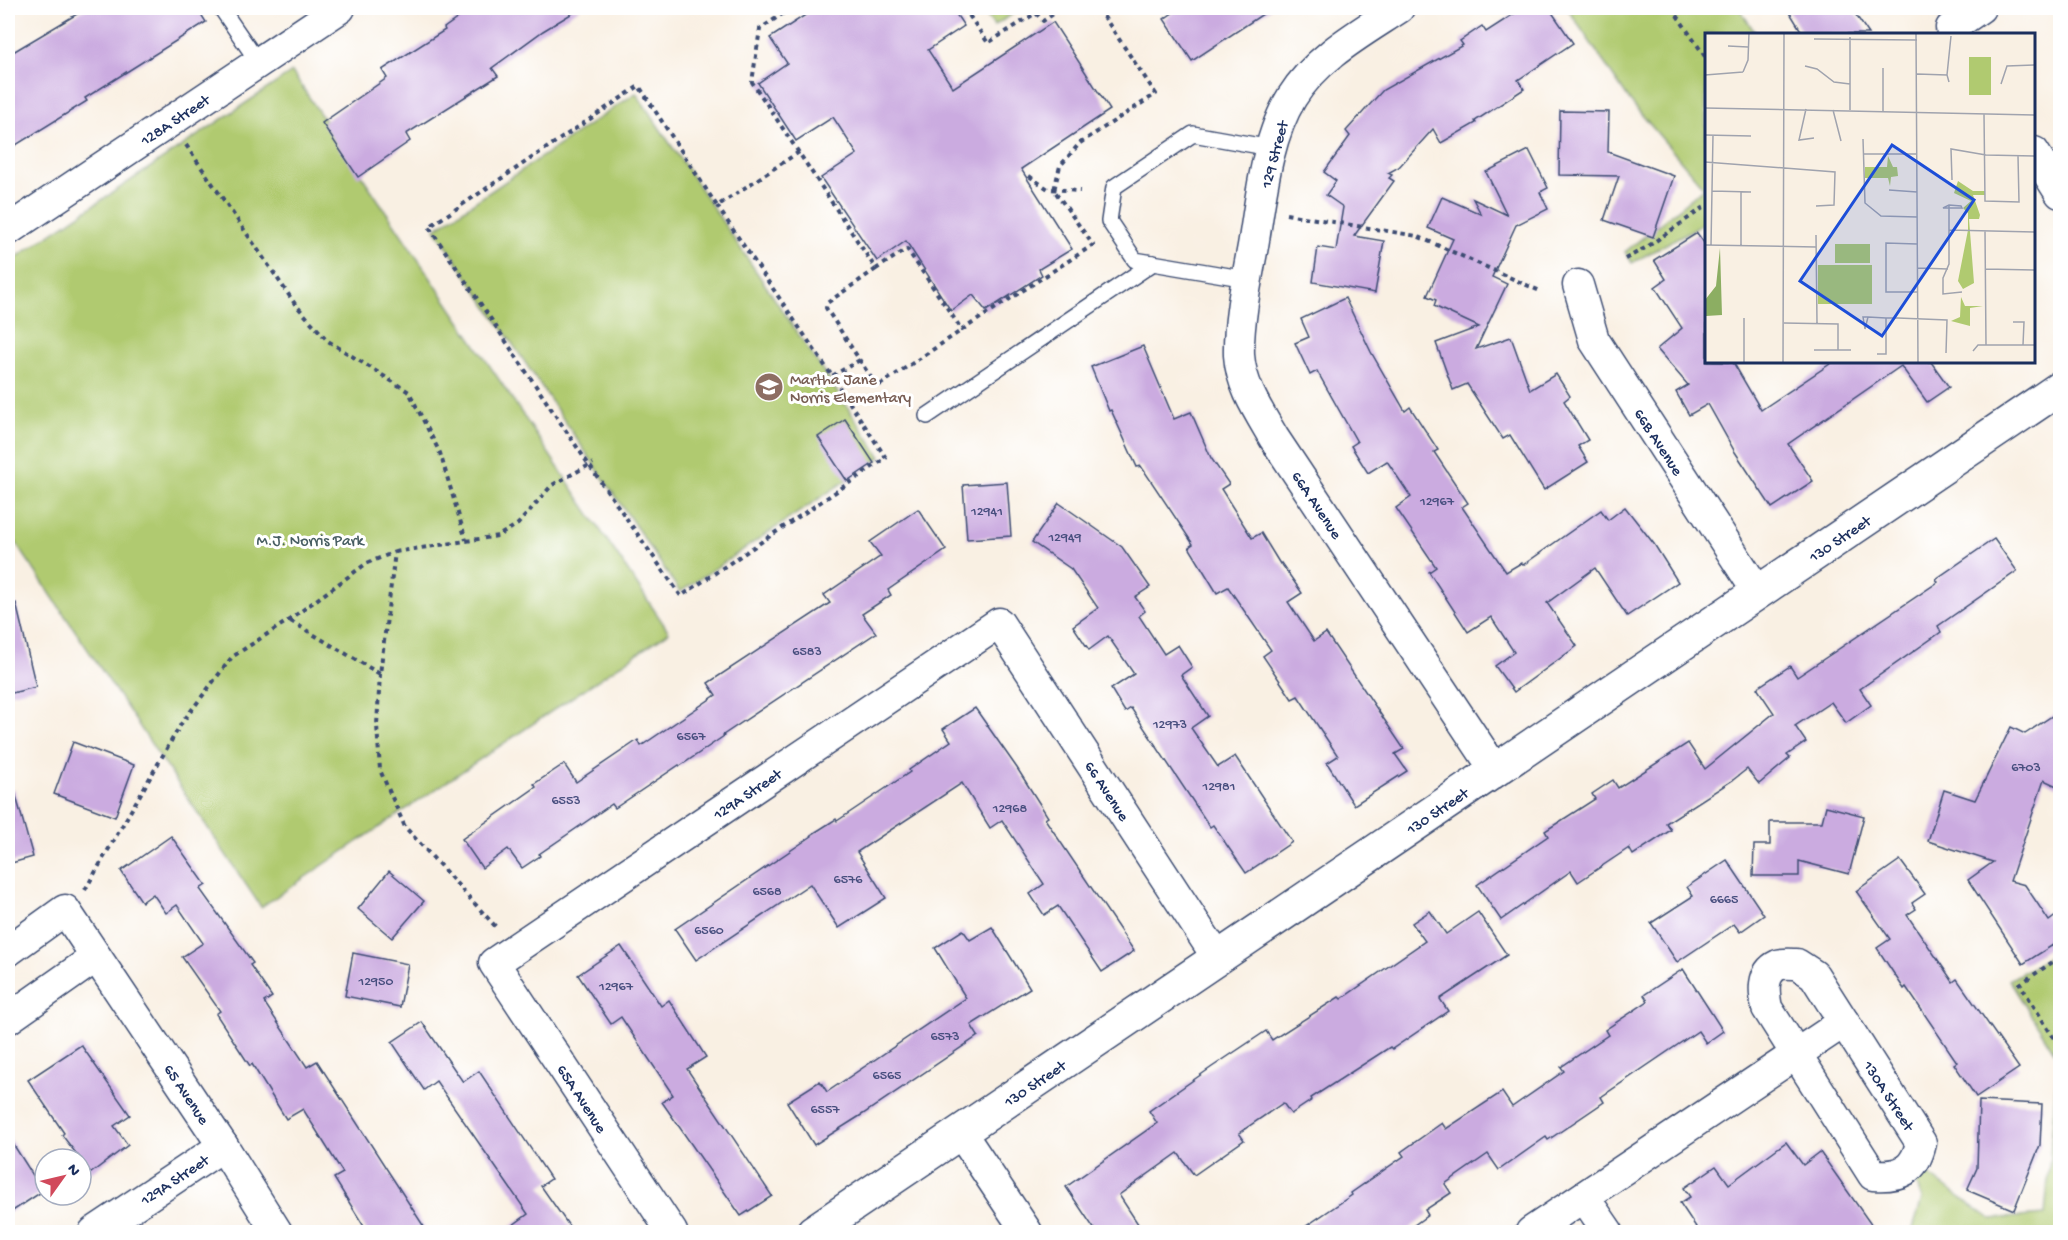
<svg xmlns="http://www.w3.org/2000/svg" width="2068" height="1240" viewBox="0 0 2068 1240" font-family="'Gochi Hand',sans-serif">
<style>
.green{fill:#b0ca70;stroke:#667c67;stroke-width:1.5}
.building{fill:#cbabe0}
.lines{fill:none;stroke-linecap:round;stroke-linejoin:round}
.service-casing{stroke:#3c4c72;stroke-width:18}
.minor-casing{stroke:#3c4c72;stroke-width:33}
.tertiary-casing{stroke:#3c4c72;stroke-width:36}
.path{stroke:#3c4c72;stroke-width:4;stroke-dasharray:4.5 4.5;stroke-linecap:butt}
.service{stroke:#fff;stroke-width:15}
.minor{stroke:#fff;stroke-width:30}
.tertiary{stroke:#fff;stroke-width:33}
.labels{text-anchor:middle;stroke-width:6;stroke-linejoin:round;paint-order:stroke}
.number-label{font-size:14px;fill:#474e7e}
.street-label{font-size:16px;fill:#1b2f5e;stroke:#fff}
.education-label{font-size:16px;fill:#785e54;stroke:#fff;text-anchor:start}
.park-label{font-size:16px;fill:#485e63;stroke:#fff}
.inset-road{fill:none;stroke:#a0a3ae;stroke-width:1.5}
.view{fill:#1d4ed8;fill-opacity:0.15;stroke:#1d4ed8;stroke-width:3}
.inset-edge{fill:none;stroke:#1b2f5e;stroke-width:3}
</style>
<rect width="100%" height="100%" fill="#fff"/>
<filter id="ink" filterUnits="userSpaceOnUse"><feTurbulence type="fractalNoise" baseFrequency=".0167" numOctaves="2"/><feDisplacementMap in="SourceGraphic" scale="12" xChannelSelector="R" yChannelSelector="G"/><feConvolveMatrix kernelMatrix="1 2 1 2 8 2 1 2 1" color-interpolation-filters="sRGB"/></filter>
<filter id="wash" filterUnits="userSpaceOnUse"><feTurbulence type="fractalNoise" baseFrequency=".008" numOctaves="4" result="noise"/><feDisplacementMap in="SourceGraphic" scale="24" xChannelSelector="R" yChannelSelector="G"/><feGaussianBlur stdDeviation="1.35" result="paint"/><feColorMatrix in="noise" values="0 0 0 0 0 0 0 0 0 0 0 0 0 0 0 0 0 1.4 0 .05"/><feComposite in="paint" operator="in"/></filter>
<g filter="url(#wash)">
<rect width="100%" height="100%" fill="#f9f0e3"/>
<g class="green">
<polygon points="981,8 1022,8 994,26"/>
<polygon points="1567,8 1739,8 1756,34 1706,34 1706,222 1632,263 1625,252 1704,188 1630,101"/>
<polygon points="292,72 669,632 261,907 8,531 8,263"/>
<polygon points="636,93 881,457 680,592 435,229"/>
<polygon points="2060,951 2060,1232 1912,1232 1922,1199 1915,1179 1927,1174 1991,1219 2045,1215 2058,1058 2009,980"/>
</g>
<g id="blocks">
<g class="building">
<polygon points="87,8 197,8 206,22 85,98 87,101 8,150 8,55"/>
<polygon points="472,8 581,8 543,31 492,68 498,76 406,134 410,141 358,177 322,123 387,78 382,70 445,30 444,28"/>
<polygon points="816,8 952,8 964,26 928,50 953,88 1053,22 1110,110 1021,169 1072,249 1039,269 1042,275 986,311 973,295 951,311 906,241 877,261 821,178 857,154 833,117 796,141 758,83 787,63 770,38"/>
<polygon points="1180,8 1272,8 1192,61 1164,19"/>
<polygon points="1523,8 1549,8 1573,43 1518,80 1524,89 1475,121 1476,123 1441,143 1433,129 1399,167 1388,173 1392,175 1389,178 1394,181 1354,236 1384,241 1375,293 1313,282 1318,247 1336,250 1343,207 1326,195 1336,181 1324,172 1350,136 1346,131 1383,90 1463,45 1460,41 1482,26 1486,32"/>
<polygon points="1787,8 1851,8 1869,34 1803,34"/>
<polygon points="1560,111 1609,112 1608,152 1674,176 1653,237 1604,220 1619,176 1559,175"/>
<polygon points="1529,150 1548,188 1540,192 1548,209 1516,225 1492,277 1507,284 1476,349 1511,337 1530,390 1556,374 1570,396 1564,401 1588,440 1578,446 1588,462 1544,490 1510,435 1503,439 1467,384 1453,390 1436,343 1479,327 1434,306 1436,300 1427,296 1453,239 1428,228 1442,197 1481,214 1473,199 1507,215 1486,172"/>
<polygon points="1697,233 1707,247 1707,362 1733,362 1761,410 1833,362 1931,362 1949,387 1927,402 1901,366 1788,444 1813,481 1772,508 1735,452 1708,404 1689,415 1676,392 1688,385 1657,349 1682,328 1655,287 1666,279 1654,260"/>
<polygon points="1345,298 1371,352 1405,411 1410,407 1438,450 1434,452 1468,503 1462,507 1506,572 1521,563 1523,565 1601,510 1608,520 1625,507 1654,544 1678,582 1627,616 1595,568 1547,603 1577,646 1514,692 1495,666 1514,652 1491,617 1468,632 1429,572 1436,567 1396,508 1411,497 1387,461 1368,473 1351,446 1357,442 1317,371 1310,375 1295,343 1309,337 1301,319"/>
<polygon points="1143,346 1174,419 1191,412 1211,458 1229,484 1221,489 1252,538 1261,533 1280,564 1281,563 1302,593 1288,602 1314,641 1326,633 1404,749 1395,754 1407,771 1354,805 1327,763 1338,756 1298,696 1292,699 1263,656 1271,650 1228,587 1217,593 1189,547 1193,544 1141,466 1137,467 1111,410 1109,411 1091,367"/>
<polygon points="845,419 874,463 847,481 818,437"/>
<polygon points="1007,482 1011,536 967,539 963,485"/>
<polygon points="1059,503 1122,547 1150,587 1135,597 1145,611 1139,616 1164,654 1178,645 1192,667 1181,675 1208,716 1191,728 1218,767 1235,756 1292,842 1246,873 1213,825 1210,827 1131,708 1125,712 1111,689 1134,674 1108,636 1089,650 1073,626 1098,608 1071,569 1032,542"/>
<polygon points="918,509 946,550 888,590 891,595 862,614 876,633 723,735 724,736 680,766 679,765 615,808 612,804 539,854 540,856 522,868 508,849 482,868 462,839 536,787 534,784 564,764 576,782 638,740 641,746 716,695 708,683 830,603 824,595 881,556 870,542"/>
<polygon points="1994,539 2017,571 1938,626 1941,632 1860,689 1871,705 1846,723 1831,702 1795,726 1806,742 1787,755 1790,758 1759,784 1747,769 1733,780 1666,823 1671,830 1633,855 1629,848 1578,882 1571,871 1501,920 1477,885 1548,836 1545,831 1595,799 1592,794 1613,780 1618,788 1688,743 1705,769 1774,713 1757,688 1790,666 1797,677 1938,582 1936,579"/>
<polygon points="16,603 36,687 8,694 8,604"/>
<polygon points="975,708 1017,768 1048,817 1045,819 1134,951 1102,972 1058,906 1044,915 1030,894 1044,884 1002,820 990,828 962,783 857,852 886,898 839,928 810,884 696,960 675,929 812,836 811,835 836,819 837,821 910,772 909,770 951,741 943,729"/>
<polygon points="2061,710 2061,788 2044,780 2010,881 2025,885 2049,921 2061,912 2061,940 2023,964 1968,880 1993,862 1928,841 1944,790 1975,800 2011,727 2025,734"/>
<polygon points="73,742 134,765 115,817 54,794"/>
<polygon points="14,789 33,857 8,864 8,790"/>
<polygon points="1826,806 1864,816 1849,874 1799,861 1799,876 1753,876 1754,845 1770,845 1770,822 1822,822"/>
<polygon points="171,836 206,885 200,889 253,963 250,965 272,997 264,1002 307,1067 317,1061 428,1233 368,1233 334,1178 343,1173 303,1109 286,1119 252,1064 250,1066 216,1014 220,1011 182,957 203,943 177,905 166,913 153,894 142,902 121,871"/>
<polygon points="1727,860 1764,915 1740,932 1734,924 1677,962 1651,923 1693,896 1687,887"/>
<polygon points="1900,860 1925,894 1912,903 1916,909 1907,915 1953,982 1957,979 2019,1068 1976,1097 1954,1064 1957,1062 1906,987 1904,989 1877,948 1890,939 1856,891"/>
<polygon points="389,871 424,901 392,938 358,909"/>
<polygon points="1430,911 1446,934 1478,912 1507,955 1440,999 1448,1011 1392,1049 1390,1047 1311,1098 1312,1100 1291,1114 1283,1103 1239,1133 1244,1140 1194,1175 1178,1153 1119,1195 1144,1233 1097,1233 1066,1187 1157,1123 1149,1111 1212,1067 1266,1031 1272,1040 1339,997 1341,999 1425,941 1412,923"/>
<polygon points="992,927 1030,988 971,1025 978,1036 863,1114 814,1145 787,1102 820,1081 827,1092 966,998 935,948 963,930 970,940"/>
<polygon points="621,946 661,1006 669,1000 706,1057 687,1069 772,1196 741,1216 662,1102 673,1095 621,1017 611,1024 578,975"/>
<polygon points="353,953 408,964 400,1007 345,996"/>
<polygon points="1683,969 1723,1031 1706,1043 1698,1031 1601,1097 1604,1102 1548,1140 1546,1137 1499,1170 1488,1154 1445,1184 1451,1193 1425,1210 1428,1215 1403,1233 1296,1233 1352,1195 1351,1193 1404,1156 1401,1152 1442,1123 1446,1129 1502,1092 1512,1107 1564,1071 1561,1067 1608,1035 1605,1030 1648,1001 1644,995"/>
<polygon points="422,1022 463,1082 479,1071 551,1179 541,1186 574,1233 502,1233 528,1214 436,1081 424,1090 392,1042"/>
<polygon points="81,1045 130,1115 114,1126 128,1145 91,1173 62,1135 64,1133 28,1080"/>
<polygon points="1979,1101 2042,1104 2040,1145 2014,1210 1967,1190 1977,1168"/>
<polygon points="8,1136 43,1191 8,1214"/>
<polygon points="1786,1142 1803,1165 1820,1152 1877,1233 1700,1233 1680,1203 1690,1197 1684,1188 1716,1166 1729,1184"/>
</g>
</g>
</g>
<g filter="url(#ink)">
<use href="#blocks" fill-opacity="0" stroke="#3c4c72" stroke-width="1.5"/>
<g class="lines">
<g class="service-casing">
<g id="service">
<polyline points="221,8 258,62"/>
<polyline points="1247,279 1135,260 1109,221 1114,187 1193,134 1271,148"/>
<polyline points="927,416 1153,263"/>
</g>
</g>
<g class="minor-casing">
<g id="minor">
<path id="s1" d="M1399,8C1361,33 1317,57 1292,97C1266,139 1261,198 1253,246C1247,279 1238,322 1239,355C1241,386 1259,412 1274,438L1495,770"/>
<polyline points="1951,28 1980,8"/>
<polyline points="2034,152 2060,193"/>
<path id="s2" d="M8,230L340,8"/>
<path id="s3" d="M1578,285L1594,340L1757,591"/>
<path id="s4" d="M8,951L65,910L223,1146L277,1232"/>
<path d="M1797,964L1814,975L1921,1143C1915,1171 1900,1177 1873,1175L1767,1008C1764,993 1761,973 1778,965C1783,963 1792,964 1797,964Z"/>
<polyline points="8,1019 96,957"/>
<polyline points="961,1133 1027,1232"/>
<polyline points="1584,1197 1608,1232"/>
<path id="s5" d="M94,1232L223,1146"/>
<path id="s6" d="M672,1232L494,963L999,623L1217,957"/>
<polyline points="1531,1232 1844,1022"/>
</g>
</g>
<g class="tertiary-casing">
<g id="tertiary">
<path id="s7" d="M813,1232L2060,388"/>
</g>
</g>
<g class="path">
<polyline points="791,8 760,29 752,82 876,269 907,249 962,330 1093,245 1054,190 1060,166 1080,143 1156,94 1098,8"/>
<polyline points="964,8 988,43 1036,13 1043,21 1062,8"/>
<polyline points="1672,8 1706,58"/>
<polyline points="186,145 295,304 328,341 409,392 440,453 466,540"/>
<polyline points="799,152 717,206 639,86 429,227 589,465 681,596 886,458 832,376 860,360"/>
<polyline points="1029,176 1048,189 1080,191"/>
<polyline points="717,206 832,376"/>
<polyline points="1286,214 1417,236 1540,291"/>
<polyline points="1625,259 1647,247 1706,206"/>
<polyline points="876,269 827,303 826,308 877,387 962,330"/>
<polyline points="395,552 498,536 518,524 552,485 593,463"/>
<polyline points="380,674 377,725 380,770 405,827 496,927"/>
<polyline points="85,890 181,724 232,657 289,620 367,563 395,552 380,674 289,620"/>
<polyline points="2060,957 2020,984 2060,1048"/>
</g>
<use href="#service" class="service"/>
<use href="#minor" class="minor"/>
<use href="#tertiary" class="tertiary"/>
</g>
</g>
<defs>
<g id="school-disc" transform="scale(1.5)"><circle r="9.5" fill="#8d6e63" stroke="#fff"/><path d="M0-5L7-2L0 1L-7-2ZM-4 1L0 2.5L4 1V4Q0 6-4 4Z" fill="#fff"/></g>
</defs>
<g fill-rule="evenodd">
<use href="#school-disc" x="769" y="387"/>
</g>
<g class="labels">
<g class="number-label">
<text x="1437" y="505">12967</text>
<text x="987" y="515">12941</text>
<text x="1065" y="541">12949</text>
<text x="807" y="655">6583</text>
<text x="1170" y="728">12973</text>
<text x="691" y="740">6567</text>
<text x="2026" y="771">6703</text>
<text x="1219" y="790">12981</text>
<text x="566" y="804">6553</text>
<text x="1010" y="812">12968</text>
<text x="848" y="883">6576</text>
<text x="767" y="895">6568</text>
<text x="1724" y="903">6665</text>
<text x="709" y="934">6560</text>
<text x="376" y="985">12950</text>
<text x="616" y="990">12967</text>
<text x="945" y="1040">6573</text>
<text x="887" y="1079">6565</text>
<text x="825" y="1113">6557</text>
</g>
<g class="street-label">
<text dy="6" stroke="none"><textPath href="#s2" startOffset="200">128A Street</textPath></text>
<text transform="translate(1273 154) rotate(-75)" y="6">129 Street</text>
<text dy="6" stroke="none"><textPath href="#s3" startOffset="178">66B Avenue</textPath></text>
<text dy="6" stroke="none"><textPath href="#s1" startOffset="576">66A Avenue</textPath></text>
<text dy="6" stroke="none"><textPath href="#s7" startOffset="1239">130 Street</textPath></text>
<text dy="6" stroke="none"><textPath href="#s6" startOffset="1131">66 Avenue</textPath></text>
<text dy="6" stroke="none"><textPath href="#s6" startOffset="627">129A Street</textPath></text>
<text dy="6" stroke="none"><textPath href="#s7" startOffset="753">130 Street</textPath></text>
<text dy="6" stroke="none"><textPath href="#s7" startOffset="267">130 Street</textPath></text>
<text dy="6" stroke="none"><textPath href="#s4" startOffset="291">65 Avenue</textPath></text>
<text transform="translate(1890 1095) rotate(57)" y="6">130A Street</text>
<text transform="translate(583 1098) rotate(57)" y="6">65A Avenue</text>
<text dy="6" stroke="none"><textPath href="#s5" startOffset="96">129A Street</textPath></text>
</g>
<g class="education-label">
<text x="790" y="384">Martha Jane<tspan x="790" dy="18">Norris Elementary</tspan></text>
</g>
<g class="park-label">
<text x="310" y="545">M.J. Norris Park</text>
</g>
</g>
<g transform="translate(1705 33)">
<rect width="330" height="330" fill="#f9f0e3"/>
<path d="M264,24H286V62H264ZM183,123L188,134H192L193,143L186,144L185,153L183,145H160V134H182ZM253,148L268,158H280V162H268L275,182L274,186H264L269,250L258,256L253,248L263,197V180L258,175L266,168L249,160ZM130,211H165V230H130ZM113,232H167V271H113ZM256,264L260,273H278L265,275V293L246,288L255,284Z" fill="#b0ca70"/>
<path d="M15,215L17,282L1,283L0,327V267L11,253Z" fill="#8cae62"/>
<path class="inset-road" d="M211,0L213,330M145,4V77M109,6L212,7M23,13L43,14M100,33L112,36L129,49L145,51M178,35V78M38,39L43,27L44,0M212,41L242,42M0,42L38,39M244,49L242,42L246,3M296,51L302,33L330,32M0,75L330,82M101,76L94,107L109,105M128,77L136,108M279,81L280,168L314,169L313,123M0,102L46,103M158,106L160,170L176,183L212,184M158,121H212M0,129L130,139L129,172L111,173M247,147L246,116L281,122L330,123M184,157L212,159M7,158L46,159M244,172V231L238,245V261L257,259M244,172L256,173L257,175H238ZM244,197L330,199M280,198L281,312M111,202L112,290M212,211L181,210V259H213M0,212L111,214M6,212L8,102M36,212V159M213,235L243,236M280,236L330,237M163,284L160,296L158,284H163L181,285H193L242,287L241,320M308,289H319L318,312M79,290L133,291V317M109,317H146M268,318L273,312H330M172,321H181V285M39,330V285M78,330L79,0"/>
<path class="view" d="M187,112L269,167L177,303L95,248Z"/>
<rect width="330" height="330" class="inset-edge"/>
</g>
<rect width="2068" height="1240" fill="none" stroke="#fff" stroke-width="30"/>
<g transform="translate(63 1177) rotate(56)"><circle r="28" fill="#ffffff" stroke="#a4acbf" stroke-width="1.5"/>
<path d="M0-4.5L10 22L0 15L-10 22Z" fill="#d1495b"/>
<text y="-9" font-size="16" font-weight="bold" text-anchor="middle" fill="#1b2f5e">N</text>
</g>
</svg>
